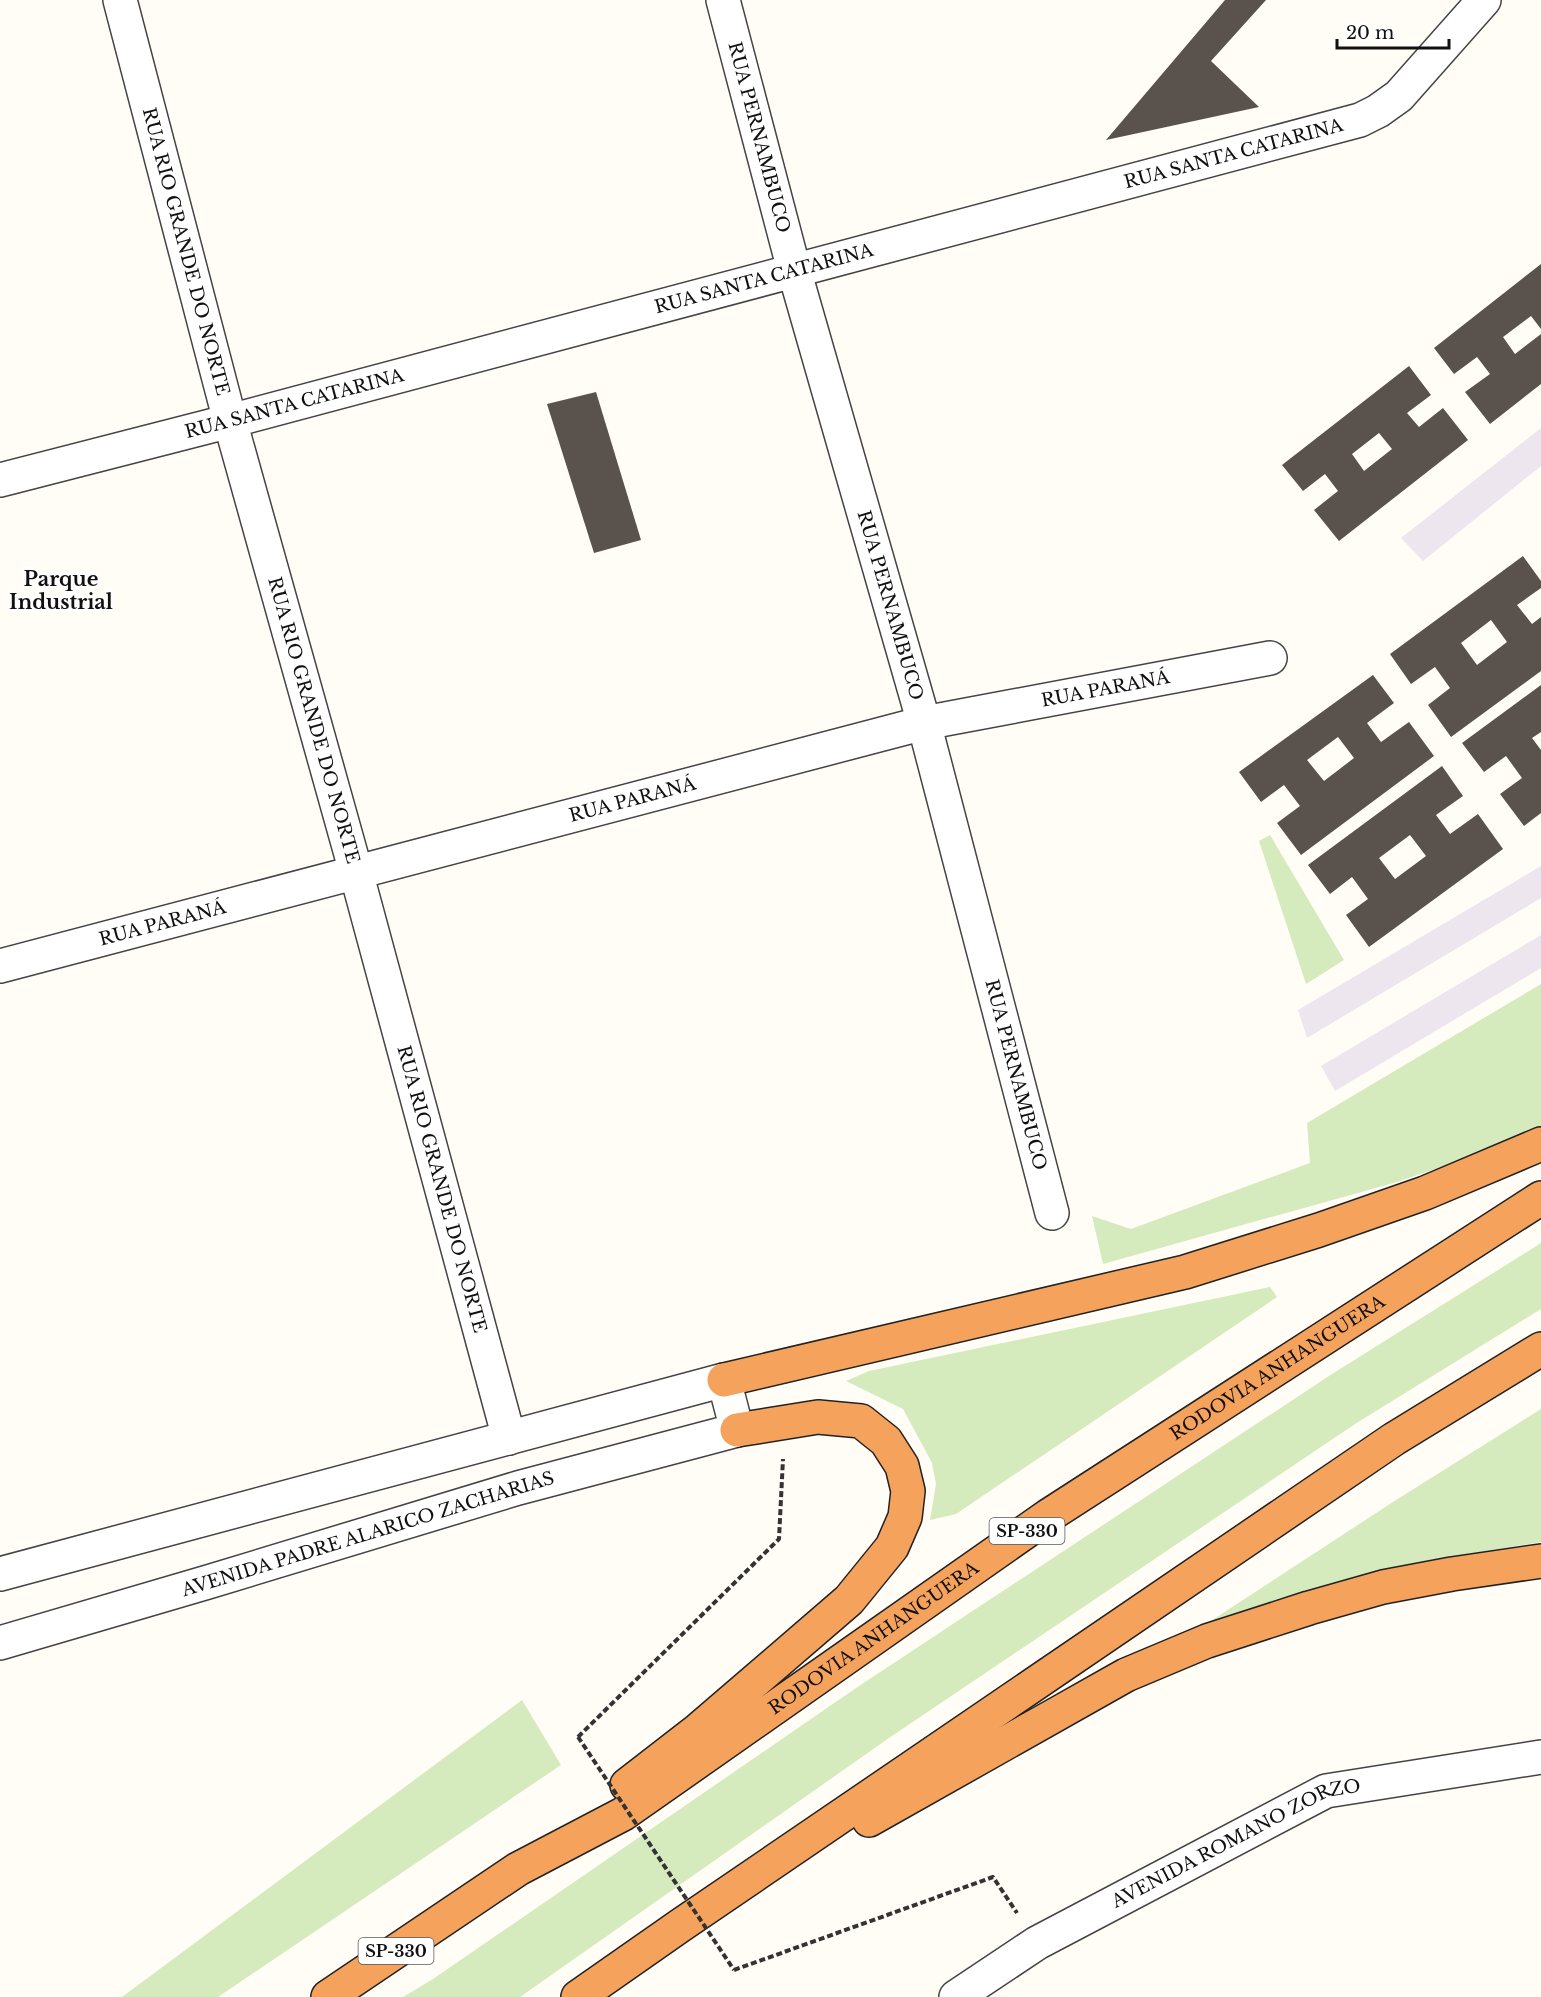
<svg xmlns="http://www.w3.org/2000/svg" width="1541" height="1997" viewBox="0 0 1541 1997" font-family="'Libre Baskerville',serif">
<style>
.industrial{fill:#eee6ef}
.green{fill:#d5ebbd}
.building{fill:#5a524d;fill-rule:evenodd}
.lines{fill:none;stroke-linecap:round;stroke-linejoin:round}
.minor-casing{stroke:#444;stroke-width:36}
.tertiary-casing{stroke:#444;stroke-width:36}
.motorway-casing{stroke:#222;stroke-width:36}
.path{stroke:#333;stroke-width:4;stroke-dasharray:6 3;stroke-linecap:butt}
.minor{stroke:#fff;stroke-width:33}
.tertiary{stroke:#fff;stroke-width:33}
.motorway{stroke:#f5a25d;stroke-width:33}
.path-bridge{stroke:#333;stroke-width:4;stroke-dasharray:6 3;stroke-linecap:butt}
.labels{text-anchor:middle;stroke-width:6;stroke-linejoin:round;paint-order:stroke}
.shield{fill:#fff;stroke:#585858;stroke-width:1.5}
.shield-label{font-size:16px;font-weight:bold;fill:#111}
.street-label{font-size:18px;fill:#111;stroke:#fff}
.neighbourhood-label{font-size:20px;font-weight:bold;fill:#111;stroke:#fff}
</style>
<rect width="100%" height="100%" fill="#fffdf5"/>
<g class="industrial">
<polygon points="1541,428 1541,466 1423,561 1401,538"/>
<polygon points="1541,866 1541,898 1307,1038 1298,1010"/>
<polygon points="1541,935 1541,968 1335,1091 1321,1066"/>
</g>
<g class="green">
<polygon points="1270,835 1344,960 1306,984 1259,841"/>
<polygon points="1541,984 1541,1126 1505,1145 1397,1182 1103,1264 1092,1216 1131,1229 1310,1163 1307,1123"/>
<polygon points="1541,1243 1541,1309 1355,1424 889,1738 520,1997 403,1997 433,1979 859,1686 1332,1374"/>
<polygon points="1270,1287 1277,1297 956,1514 930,1520 936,1484 932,1463 903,1409 846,1381 869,1371"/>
<polygon points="1541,1409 1541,1542 1430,1560 1197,1630 1396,1500"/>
<polygon points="522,1700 561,1765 218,1997 122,1997"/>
</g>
<g class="building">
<polygon points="1225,0 1266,0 1211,61 1259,107 1106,140"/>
<polygon points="1541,264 1541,329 1531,316 1503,337 1515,354 1541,334 1541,384 1490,424 1465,392 1490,374 1477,357 1454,374 1434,348"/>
<path d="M1409,366L1431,395L1407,413L1419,427L1443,408L1468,440L1339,541L1314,510L1338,491L1325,474L1303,491L1282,465ZM1379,433L1392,449L1364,471L1352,454Z"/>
<polygon points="596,392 641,540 594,553 547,404"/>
<path d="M1523,556L1541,581V588L1517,605L1532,624L1541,617V671L1451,737L1428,705L1450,688L1435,667L1411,684L1390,654ZM1491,620L1507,642L1477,665L1461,643Z"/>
<path d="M1373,675L1394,703L1367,723L1381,742L1409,722L1434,756L1301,855L1277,823L1300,806L1284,785L1261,802L1239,772ZM1338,737L1354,758L1324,781L1307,760Z"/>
<polygon points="1541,685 1541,732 1532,738 1541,750 1541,813 1524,826 1500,794 1522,778 1506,756 1484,772 1462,743"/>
<path d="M1442,766L1463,796L1436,815L1450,834L1478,814L1503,849L1369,947L1346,915L1368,899L1352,877L1330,894L1308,865ZM1410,835L1426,856L1395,879L1379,858Z"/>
</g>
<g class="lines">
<g class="minor-casing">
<g id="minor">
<path id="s1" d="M120,0L230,421L356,872L509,1438"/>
<path id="s2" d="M723,0L794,270L924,723L1052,1213"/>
<path id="s3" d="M0,480L230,421L1360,120L1378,111L1399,96L1484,0"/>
<path id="s4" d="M0,966L924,723L1270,658"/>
<path id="s5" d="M956,1997L1037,1943L1326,1791L1541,1757"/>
</g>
</g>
<g class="tertiary-casing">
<polyline id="tertiary" points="0,1574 724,1380 737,1430 518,1488 208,1582 0,1643"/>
</g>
<g class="motorway-casing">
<g id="motorway">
<polyline points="724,1380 1185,1272 1319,1230 1425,1193 1541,1144"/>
<polyline points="627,1785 698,1730 849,1600 892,1547 905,1517 908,1491 902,1466 886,1441 861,1421 818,1417 737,1430"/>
<polyline points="869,1820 1126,1675 1207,1641 1309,1608 1383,1587 1452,1574 1541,1561"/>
<path id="s6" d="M328,1997L518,1869L623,1814L1048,1516L1541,1198"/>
<polyline points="578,1997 681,1925 1394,1439 1541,1349"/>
</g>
</g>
<g class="path">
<polyline points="578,1737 779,1539 783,1459"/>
<polyline points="734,1970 993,1877 1017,1913"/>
</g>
<use href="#minor" class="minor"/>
<use href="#tertiary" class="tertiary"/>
<use href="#motorway" class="motorway"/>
<polyline class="path-bridge" points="578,1737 734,1970"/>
</g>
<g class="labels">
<g class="shield">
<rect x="989.5" y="1518" width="75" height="26" rx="4.5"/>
<rect x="358.5" y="1938" width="75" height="26" rx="4.5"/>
</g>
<g class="shield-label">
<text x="1027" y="1537">SP-330</text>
<text x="396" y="1957">SP-330</text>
</g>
<g class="street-label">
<text dy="6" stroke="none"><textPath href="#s2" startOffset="142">RUA PERNAMBUCO</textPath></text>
<text dy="6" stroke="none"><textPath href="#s3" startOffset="1276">RUA SANTA CATARINA</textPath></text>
<text dy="6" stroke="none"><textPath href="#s1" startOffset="260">RUA RIO GRANDE DO NORTE</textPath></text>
<text dy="6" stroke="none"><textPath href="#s3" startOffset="790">RUA SANTA CATARINA</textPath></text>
<text dy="6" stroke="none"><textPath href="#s3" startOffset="304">RUA SANTA CATARINA</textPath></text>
<text dy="6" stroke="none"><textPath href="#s2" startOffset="628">RUA PERNAMBUCO</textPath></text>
<text dy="6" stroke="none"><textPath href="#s4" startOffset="1140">RUA PARANÁ</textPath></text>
<text dy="6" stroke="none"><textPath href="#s1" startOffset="746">RUA RIO GRANDE DO NORTE</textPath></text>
<text dy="6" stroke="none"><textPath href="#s4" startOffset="654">RUA PARANÁ</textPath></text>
<text dy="6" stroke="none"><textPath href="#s4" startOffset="168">RUA PARANÁ</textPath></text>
<text dy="6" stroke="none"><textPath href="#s2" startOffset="1114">RUA PERNAMBUCO</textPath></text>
<text dy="6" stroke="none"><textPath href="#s1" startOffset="1232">RUA RIO GRANDE DO NORTE</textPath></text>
<text dy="6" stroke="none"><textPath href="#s6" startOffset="1140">RODOVIA ANHANGUERA</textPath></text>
<text transform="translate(368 1534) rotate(-17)" y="6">AVENIDA PADRE ALARICO ZACHARIAS</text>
<text dy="6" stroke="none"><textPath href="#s6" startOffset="654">RODOVIA ANHANGUERA</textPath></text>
<text dy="6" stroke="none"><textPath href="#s5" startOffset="321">AVENIDA ROMANO ZORZO</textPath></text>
</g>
<g class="neighbourhood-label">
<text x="61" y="586">Parque<tspan x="61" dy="23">Industrial</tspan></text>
</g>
</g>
<path d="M1337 39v9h112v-9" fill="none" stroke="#111111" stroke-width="3"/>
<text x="1346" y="39" font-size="18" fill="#111111" stroke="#ffffff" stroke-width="4.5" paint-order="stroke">20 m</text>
</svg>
